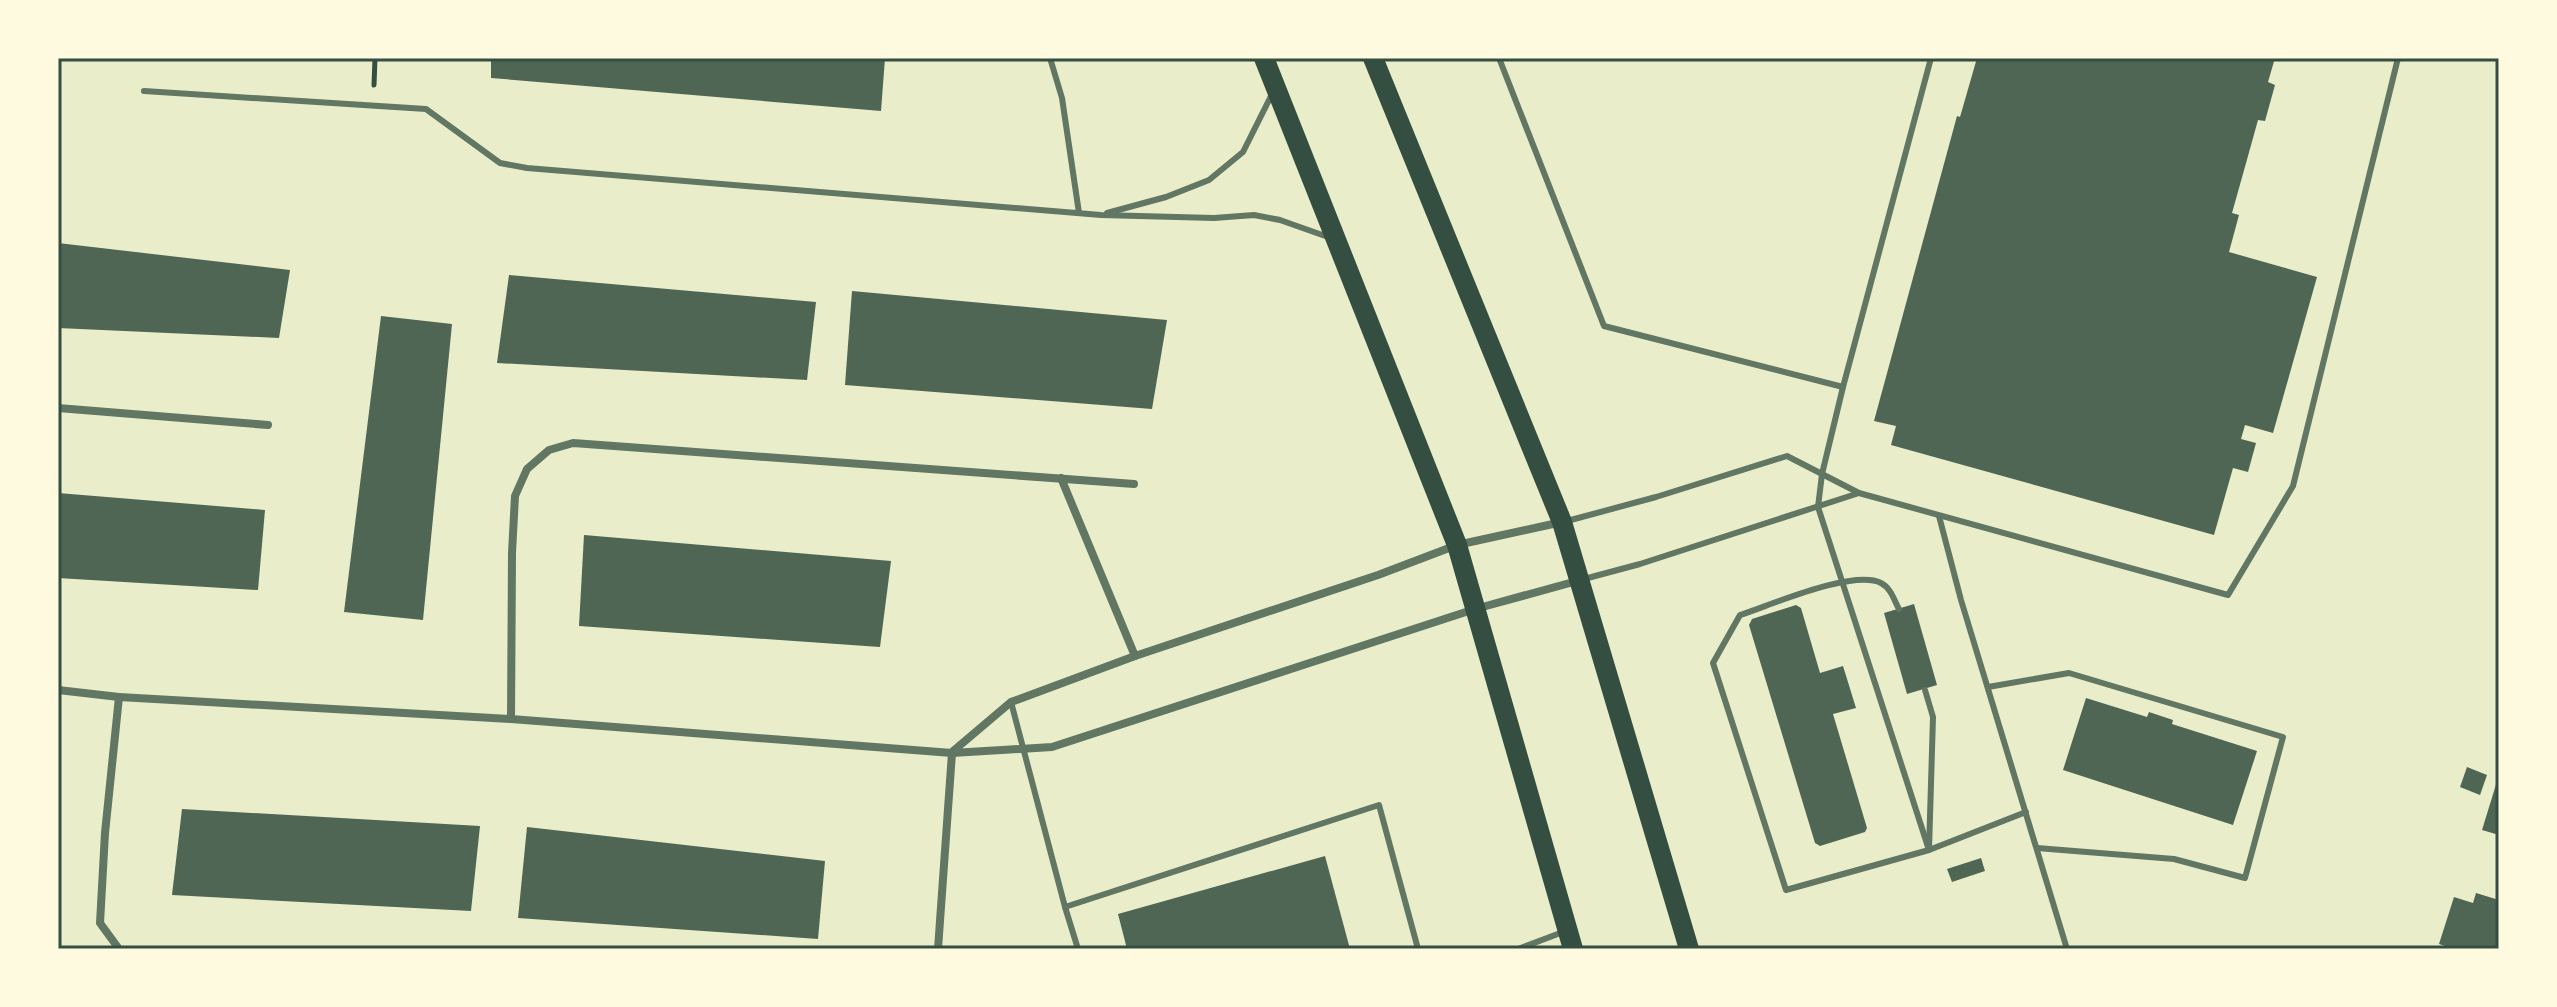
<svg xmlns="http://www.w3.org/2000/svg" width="2557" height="1007" viewBox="0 0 2557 1007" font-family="Arial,sans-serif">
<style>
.building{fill:#4f6655}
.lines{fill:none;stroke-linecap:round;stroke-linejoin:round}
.path{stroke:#344e41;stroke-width:5}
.service{stroke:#617663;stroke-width:6}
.minor{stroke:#617663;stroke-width:8}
.primary{stroke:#344e41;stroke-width:20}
.neatline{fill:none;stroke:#344e41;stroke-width:3}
</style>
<rect width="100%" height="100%" fill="#e9edc9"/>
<g class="building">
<polygon points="491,58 885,58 881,111 491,78"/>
<polygon points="1977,58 2275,58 2268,82 2275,85 2265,121 2258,120 2248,156 2232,213 2239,215 2229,252 2317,277 2273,433 2245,425 2241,439 2256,443 2248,472 2233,468 2214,535 1891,445 1896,426 1874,421 1957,116 1960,117"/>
<polygon points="58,243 290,270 279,338 58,328"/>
<polygon points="509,275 816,302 807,380 497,363"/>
<polygon points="852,291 1167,320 1152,409 845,385"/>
<polygon points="381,316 452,324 423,620 344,612"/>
<polygon points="58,493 265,510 258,590 58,578"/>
<polygon points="584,535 891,561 880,647 579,626"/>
<polygon points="1914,604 1937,685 1907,694 1884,613"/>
<polygon points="1796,605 1801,608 1820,673 1843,666 1856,708 1833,714 1867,828 1865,832 1820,846 1815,843 1749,625 1752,619"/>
<polygon points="2086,698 2147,717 2149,712 2173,720 2172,724 2257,751 2233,825 2063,770"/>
<polygon points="2467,767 2487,775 2480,795 2460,787"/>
<polygon points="2498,778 2499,778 2499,835 2482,830"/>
<polygon points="182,809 480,826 471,911 172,895"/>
<polygon points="527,827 825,861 818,939 518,918"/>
<polygon points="1325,856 1350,949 1127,949 1118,914"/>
<polygon points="1981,858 1985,871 1952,882 1947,869"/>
<polygon points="2476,893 2499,900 2499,949 2454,949 2439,944 2454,897 2473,903"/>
</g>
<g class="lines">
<polyline class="path" points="374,85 375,58"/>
<g class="service">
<polyline points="1050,58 1062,98 1079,213"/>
<polyline points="1499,58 1604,326 1843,387"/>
<polyline points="144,91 426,109 500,163 527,168 1101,215 1214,218 1254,215 1280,220 1328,237"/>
<polyline points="1107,213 1166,197 1209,180 1243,152 1272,94"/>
<polyline points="1939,516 1961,600 2067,949"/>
<polyline points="1567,521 1656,497 1787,456 1859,493 2228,595 2293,486 2398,58"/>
<polyline points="1584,579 1640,564 1859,493"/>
<path d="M1899,609C1894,600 1891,588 1881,583C1853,569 1771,605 1740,615L1713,663L1786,890L1929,850L1818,507L1822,474L1843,387L1931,58"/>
<polyline points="1988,687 2069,673 2283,737 2245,878 2174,859 2037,848"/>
<polyline points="1925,690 1933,717 1929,850 2026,812"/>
<polyline points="1011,702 1065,907 1379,805 1418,949"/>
<polyline points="1065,907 1078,949"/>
<polyline points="1518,949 1563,932"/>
</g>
<g class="minor">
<polyline points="58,408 268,425"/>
<polyline points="1061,478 1135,656"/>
<polyline points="58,690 119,697 511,719 952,753 1052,747 1475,609 1577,581"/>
<polyline points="511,719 512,553 515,496 527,469 549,450 573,443 1134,484"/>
<polyline points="952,752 1011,702 1135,656 1378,575 1457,545 1562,522"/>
<polyline points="119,949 100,923 105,833 119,697"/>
<polyline points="938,949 952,753"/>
</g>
<g class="primary">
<polyline points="1264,58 1457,545 1573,949"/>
<polyline points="1373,58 1562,522 1689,949"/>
</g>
</g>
<rect width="2557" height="1007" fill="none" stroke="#fefae0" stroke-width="120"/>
<rect x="60" y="60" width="2437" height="887" class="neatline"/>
</svg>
